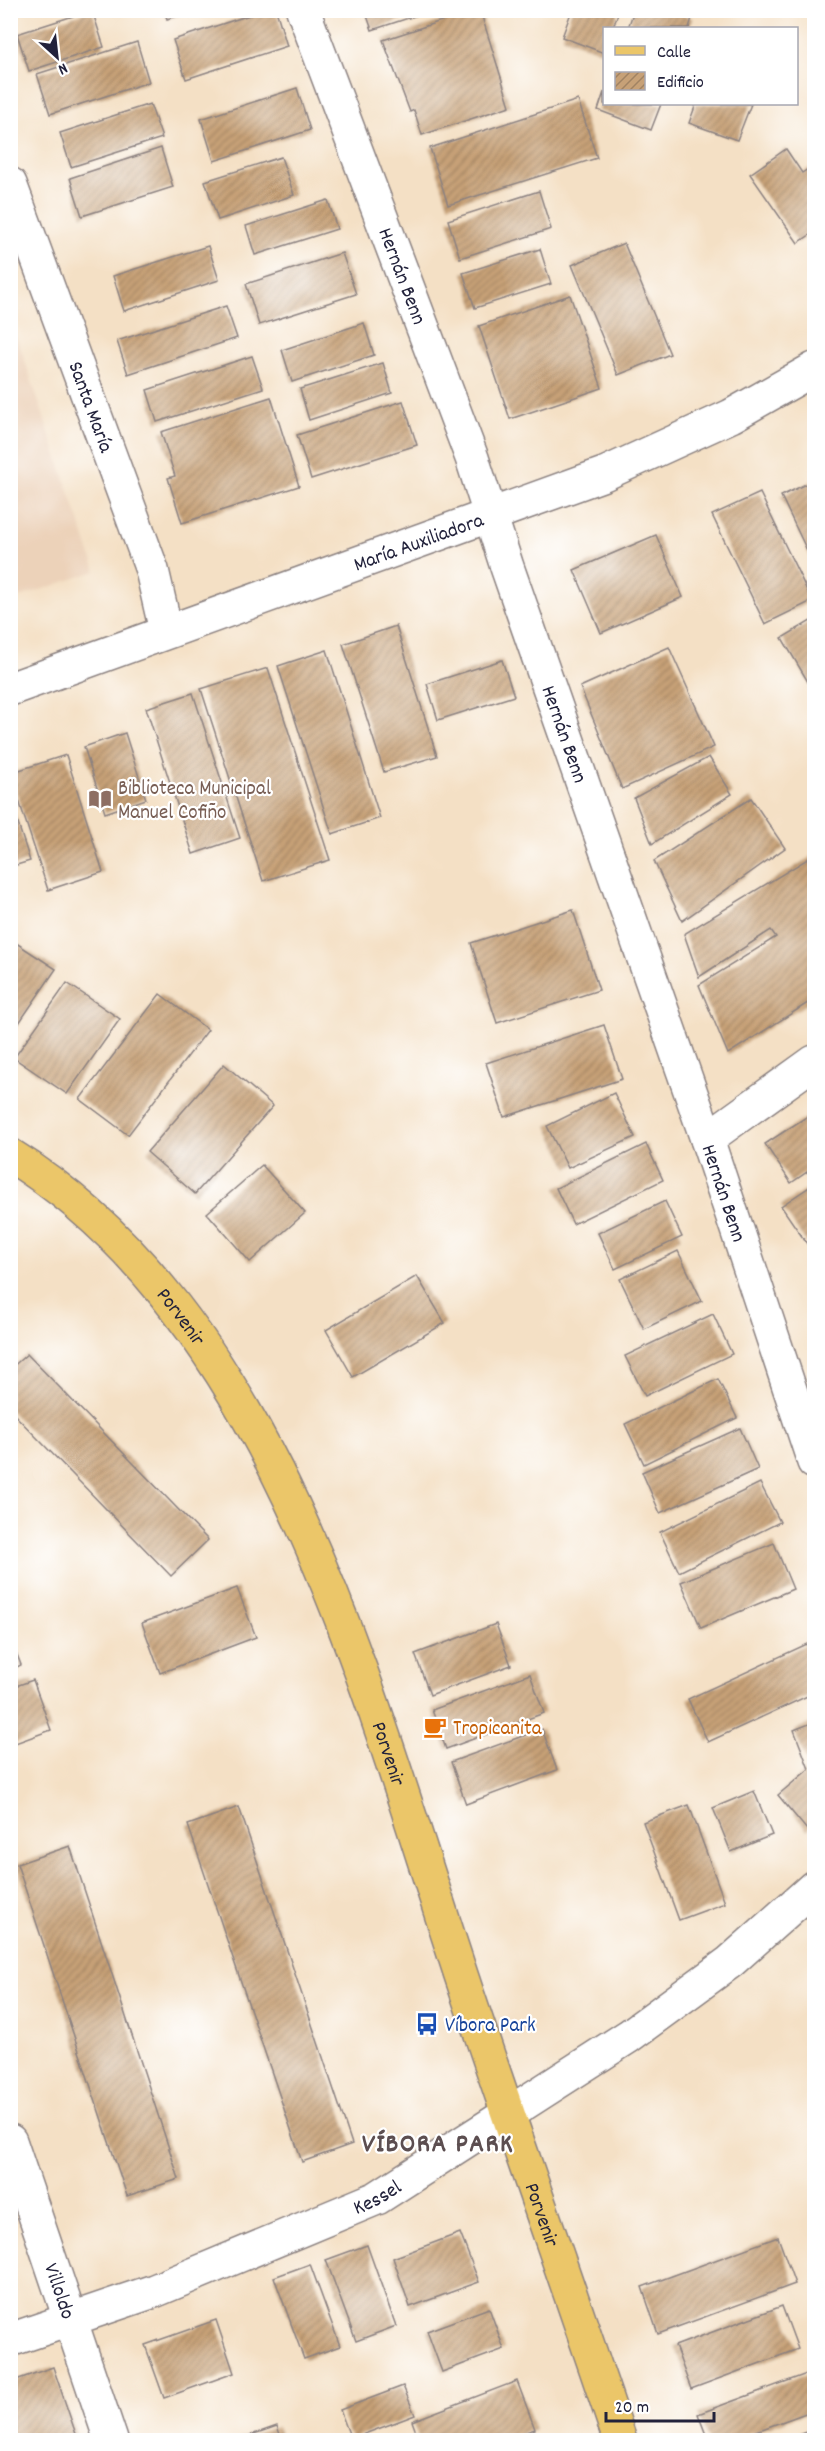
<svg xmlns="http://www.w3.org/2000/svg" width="825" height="2451" viewBox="0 0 825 2451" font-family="Dekko,sans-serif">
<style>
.built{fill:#ecd2b9}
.building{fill:url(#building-hatch)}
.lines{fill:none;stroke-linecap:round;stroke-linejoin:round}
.minor-casing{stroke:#8b8180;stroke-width:36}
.tertiary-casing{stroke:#8b8180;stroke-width:36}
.primary-casing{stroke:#8b8180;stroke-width:36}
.minor{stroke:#fff;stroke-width:33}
.tertiary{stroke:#fff;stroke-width:33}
.primary{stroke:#ebc669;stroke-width:33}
.labels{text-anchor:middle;stroke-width:4.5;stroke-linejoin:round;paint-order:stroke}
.street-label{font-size:21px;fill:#22223b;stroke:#fff}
.education-label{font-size:21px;fill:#785e54;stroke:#fff;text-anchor:start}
.food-label{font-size:21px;fill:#c56008;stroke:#fff;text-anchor:start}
.transit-label{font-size:21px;fill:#164399;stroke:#fff;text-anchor:start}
.district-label{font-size:27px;font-weight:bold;letter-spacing:1.5px;fill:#5c4e50;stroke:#fff}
</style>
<defs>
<pattern id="building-hatch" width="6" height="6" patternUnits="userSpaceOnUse" patternTransform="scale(1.5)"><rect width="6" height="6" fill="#c7a177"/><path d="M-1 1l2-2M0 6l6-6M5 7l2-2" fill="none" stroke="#a18363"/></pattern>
</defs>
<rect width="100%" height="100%" fill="#fff"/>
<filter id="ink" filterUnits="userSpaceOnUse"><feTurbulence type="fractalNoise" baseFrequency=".0167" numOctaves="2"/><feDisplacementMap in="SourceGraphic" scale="12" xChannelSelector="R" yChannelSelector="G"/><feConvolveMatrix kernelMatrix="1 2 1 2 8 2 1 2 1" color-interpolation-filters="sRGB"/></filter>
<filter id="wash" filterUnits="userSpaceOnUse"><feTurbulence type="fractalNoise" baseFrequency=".008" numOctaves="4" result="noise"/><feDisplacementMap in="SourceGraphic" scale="24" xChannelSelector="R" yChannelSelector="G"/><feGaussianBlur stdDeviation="1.35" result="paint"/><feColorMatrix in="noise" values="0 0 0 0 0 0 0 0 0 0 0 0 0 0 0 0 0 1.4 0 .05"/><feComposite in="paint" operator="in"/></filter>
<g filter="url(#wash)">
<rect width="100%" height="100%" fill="#f4e0c5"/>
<polygon class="built" points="10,317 96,571 11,600 10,600"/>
<g id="blocks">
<g class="building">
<polygon points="92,10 104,47 29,71 17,34"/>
<polygon points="164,10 192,10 193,11 167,19"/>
<polygon points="265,10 276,10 287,46 186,79 173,40"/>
<polygon points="365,10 430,10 430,11 372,30"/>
<polygon points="475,10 480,10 510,106 422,135 414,110 410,112 383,40"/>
<polygon points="572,10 619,10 613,28 604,28 604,53 562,37"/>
<polygon points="634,10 672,10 692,18 689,28 628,28"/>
<polygon points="137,42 149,82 50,114 37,74"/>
<polygon points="297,88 310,130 214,161 201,119"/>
<polygon points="604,92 604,104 661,104 651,130 598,110"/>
<polygon points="578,100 597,158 448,205 430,148"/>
<polygon points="150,104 162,138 71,167 60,133"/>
<polygon points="696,104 751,104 737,140 689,123"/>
<polygon points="161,148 173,187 82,216 70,178"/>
<polygon points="786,149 802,173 814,165 814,232 798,243 750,174"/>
<polygon points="281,157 294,195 218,220 205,181"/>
<polygon points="539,191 551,229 460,258 448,220"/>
<polygon points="328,200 337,229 255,255 246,226"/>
<polygon points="624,243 670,354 618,375 572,265"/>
<polygon points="208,246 219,280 124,311 113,276"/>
<polygon points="540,249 551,284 475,308 463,273"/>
<polygon points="342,253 356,294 259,325 246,284"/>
<polygon points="570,295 602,388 510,419 479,326"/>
<polygon points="226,306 237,338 128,374 117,341"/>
<polygon points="364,323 374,355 292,382 282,350"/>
<polygon points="252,356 263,388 157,422 147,390"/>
<polygon points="383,363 392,393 309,420 300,389"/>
<polygon points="271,397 299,486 182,523 168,478 175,476 161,432"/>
<polygon points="403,401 417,445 311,479 297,435"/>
<polygon points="814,480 814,565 781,496"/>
<polygon points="760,493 812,601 765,624 712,515"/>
<polygon points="656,535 683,597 601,633 574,570"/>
<polygon points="814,619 814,692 782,638"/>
<polygon points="396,626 437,756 384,772 343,644"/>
<polygon points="669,647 714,747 622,789 580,687"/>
<polygon points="327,650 380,818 332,834 278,666"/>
<polygon points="502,660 514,696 438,720 427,684"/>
<polygon points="268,668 330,860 263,881 201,689"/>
<polygon points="193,693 240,838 193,854 146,708"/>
<polygon points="125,733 146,799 105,813 84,747"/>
<polygon points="66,755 103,872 48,890 10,773"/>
<polygon points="709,757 732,794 652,844 634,798"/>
<polygon points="751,798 785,848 682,921 654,861"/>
<polygon points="11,802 30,861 10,867 10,803"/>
<polygon points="814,855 814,999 728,1054 699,985 776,937 771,930 699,977 684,934"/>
<polygon points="573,910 599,990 497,1023 471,943"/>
<polygon points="10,939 56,969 10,1036"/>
<polygon points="67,983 120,1019 67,1094 14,1058"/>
<polygon points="160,994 208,1030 128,1135 80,1099"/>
<polygon points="604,1025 622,1079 504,1117 486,1063"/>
<polygon points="224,1064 273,1106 195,1194 147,1152"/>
<polygon points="614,1093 635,1137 568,1168 547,1126"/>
<polygon points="814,1112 814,1167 791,1183 765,1144"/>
<polygon points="646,1144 663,1180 573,1224 556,1188"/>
<polygon points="262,1165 305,1213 250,1262 207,1213"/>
<polygon points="814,1184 814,1254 781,1206"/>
<polygon points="665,1201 682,1237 615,1269 598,1233"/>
<polygon points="678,1251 702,1301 644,1329 620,1279"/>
<polygon points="417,1276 445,1323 353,1377 326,1330"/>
<polygon points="713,1314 732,1354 645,1396 625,1356"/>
<polygon points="27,1354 208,1540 171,1576 10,1410 10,1369"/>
<polygon points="718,1379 737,1418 644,1464 625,1424"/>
<polygon points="740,1428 758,1469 660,1513 642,1472"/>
<polygon points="760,1483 780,1522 679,1572 660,1532"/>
<polygon points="774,1543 793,1589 701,1628 681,1582"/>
<polygon points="237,1588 256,1637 160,1673 142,1623"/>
<polygon points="496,1624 511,1665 430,1695 415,1654"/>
<polygon points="11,1639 21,1665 11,1670"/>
<polygon points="807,1644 814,1661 814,1693 708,1742 688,1699"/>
<polygon points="530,1674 544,1713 446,1749 432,1710"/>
<polygon points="33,1680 51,1730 10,1745 10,1688"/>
<polygon points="814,1722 814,1823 807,1830 778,1795 809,1769 794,1730"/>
<polygon points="542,1729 557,1770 466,1804 451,1762"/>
<polygon points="754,1791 772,1835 731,1852 713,1808"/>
<polygon points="689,1805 725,1903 679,1920 643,1822"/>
<polygon points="239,1807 352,2144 302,2162 188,1825"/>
<polygon points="70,1846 179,2179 127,2196 17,1864"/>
<polygon points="460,2233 479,2282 410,2307 393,2258"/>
<polygon points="778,2237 795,2284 658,2334 642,2287"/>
<polygon points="367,2245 396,2326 356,2341 326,2260"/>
<polygon points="310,2264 340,2346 304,2359 274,2277"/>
<polygon points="782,2306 798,2349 691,2389 675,2346"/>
<polygon points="489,2308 504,2349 442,2372 427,2331"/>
<polygon points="216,2320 234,2373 164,2398 145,2345"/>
<polygon points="53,2367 78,2440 10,2440 10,2382"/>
<polygon points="812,2372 814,2378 814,2410 732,2440 708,2440 698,2414"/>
<polygon points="517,2381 535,2429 503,2440 419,2440 412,2421"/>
<polygon points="403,2386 415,2415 351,2439 340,2410"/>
<polygon points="277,2426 282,2440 237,2440"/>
<polygon points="814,2429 814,2440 784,2440"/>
</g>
</g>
</g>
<g filter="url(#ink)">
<use href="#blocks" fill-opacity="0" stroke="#8b8180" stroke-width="1.5"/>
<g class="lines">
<g class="minor-casing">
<g id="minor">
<path id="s1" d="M303,10L472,458L507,567L707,1139L814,1462"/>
<path id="s2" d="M10,184L152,570L166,631"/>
<polyline points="707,1139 814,1062"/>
<path id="s3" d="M10,2141L111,2440"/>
<path id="s4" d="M10,2340L154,2291L377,2198L629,2036L730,1962L814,1887"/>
</g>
</g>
<g class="tertiary-casing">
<g id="tertiary">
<path id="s5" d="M10,689L604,474L731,416L814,369"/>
</g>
</g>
<g class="primary-casing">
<g id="primary">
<path id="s6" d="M10,1155C276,1319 368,1694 460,1972C512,2129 568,2284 620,2440"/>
</g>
</g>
<use href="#minor" class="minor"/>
<use href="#tertiary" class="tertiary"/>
<use href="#primary" class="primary"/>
</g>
</g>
<defs>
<g id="library-bare" transform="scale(1.8)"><path d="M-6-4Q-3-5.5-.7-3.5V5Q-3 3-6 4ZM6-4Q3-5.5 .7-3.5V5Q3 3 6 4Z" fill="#8d6e63" stroke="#fff" stroke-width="2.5" paint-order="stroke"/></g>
<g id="cafe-bare" transform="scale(1.8)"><path d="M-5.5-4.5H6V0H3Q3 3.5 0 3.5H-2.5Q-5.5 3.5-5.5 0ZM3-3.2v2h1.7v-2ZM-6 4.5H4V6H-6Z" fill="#e8710a" stroke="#fff" stroke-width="2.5" paint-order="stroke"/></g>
<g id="bus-bare" transform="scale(1.8)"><path d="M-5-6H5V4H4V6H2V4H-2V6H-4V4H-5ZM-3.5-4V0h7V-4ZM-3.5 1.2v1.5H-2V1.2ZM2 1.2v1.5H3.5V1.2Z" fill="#1a4fb4" stroke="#fff" stroke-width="2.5" paint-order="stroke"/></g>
</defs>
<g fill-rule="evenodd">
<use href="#library-bare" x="100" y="799"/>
<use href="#cafe-bare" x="435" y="1727"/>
<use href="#bus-bare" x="427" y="2024"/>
</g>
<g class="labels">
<g class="street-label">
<text dy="7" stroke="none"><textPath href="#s1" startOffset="284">Hernán Benn</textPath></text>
<text dy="7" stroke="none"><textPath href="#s2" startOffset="237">Santa María</textPath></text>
<text dy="7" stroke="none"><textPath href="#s5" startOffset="434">María Auxiliadora</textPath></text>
<text dy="7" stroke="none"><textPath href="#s1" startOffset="770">Hernán Benn</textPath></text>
<text dy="7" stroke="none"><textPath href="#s1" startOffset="1256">Hernán Benn</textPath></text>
<text dy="7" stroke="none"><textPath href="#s6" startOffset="237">Porvenir</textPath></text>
<text dy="7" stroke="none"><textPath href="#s6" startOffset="723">Porvenir</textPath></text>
<text dy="7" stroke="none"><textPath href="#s4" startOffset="394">Kessel</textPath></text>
<text dy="7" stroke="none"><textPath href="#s6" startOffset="1209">Porvenir</textPath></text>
<text dy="7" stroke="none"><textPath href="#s3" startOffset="158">Villoldo</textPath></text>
</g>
<g class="education-label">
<text x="118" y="794">Biblioteca Municipal<tspan x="118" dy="24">Manuel Cofiño</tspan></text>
</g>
<g class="food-label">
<text x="453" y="1734">Tropicanita</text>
</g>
<g class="transit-label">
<text x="445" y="2031">Víbora Park</text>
</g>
<g class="district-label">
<text x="438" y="2151">VÍBORA PARK</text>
</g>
</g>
<rect width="825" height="2451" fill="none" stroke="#fff" stroke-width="36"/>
<rect x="603" y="27" width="195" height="78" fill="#ffffff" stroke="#a7a7b1" stroke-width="1.5"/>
<rect x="615" y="46" width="30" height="9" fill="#ebc669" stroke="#a7a7b1" stroke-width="1.5"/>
<text x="657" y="57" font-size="18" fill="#22223b">Calle</text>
<rect x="615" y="72" width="30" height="18" fill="url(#building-hatch)" stroke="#a7a7b1" stroke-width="1.5"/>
<text x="657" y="87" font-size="18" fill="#22223b">Edificio</text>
<g transform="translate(57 57) rotate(153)" stroke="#ffffff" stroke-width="4.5" paint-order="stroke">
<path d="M0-4.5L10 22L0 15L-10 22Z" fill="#22223b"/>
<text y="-9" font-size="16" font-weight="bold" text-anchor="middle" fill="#22223b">N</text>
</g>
<path d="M606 2412v9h108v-9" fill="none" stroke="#22223b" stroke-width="3"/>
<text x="615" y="2412" font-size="18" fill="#22223b" stroke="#ffffff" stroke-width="4.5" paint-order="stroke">20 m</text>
</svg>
